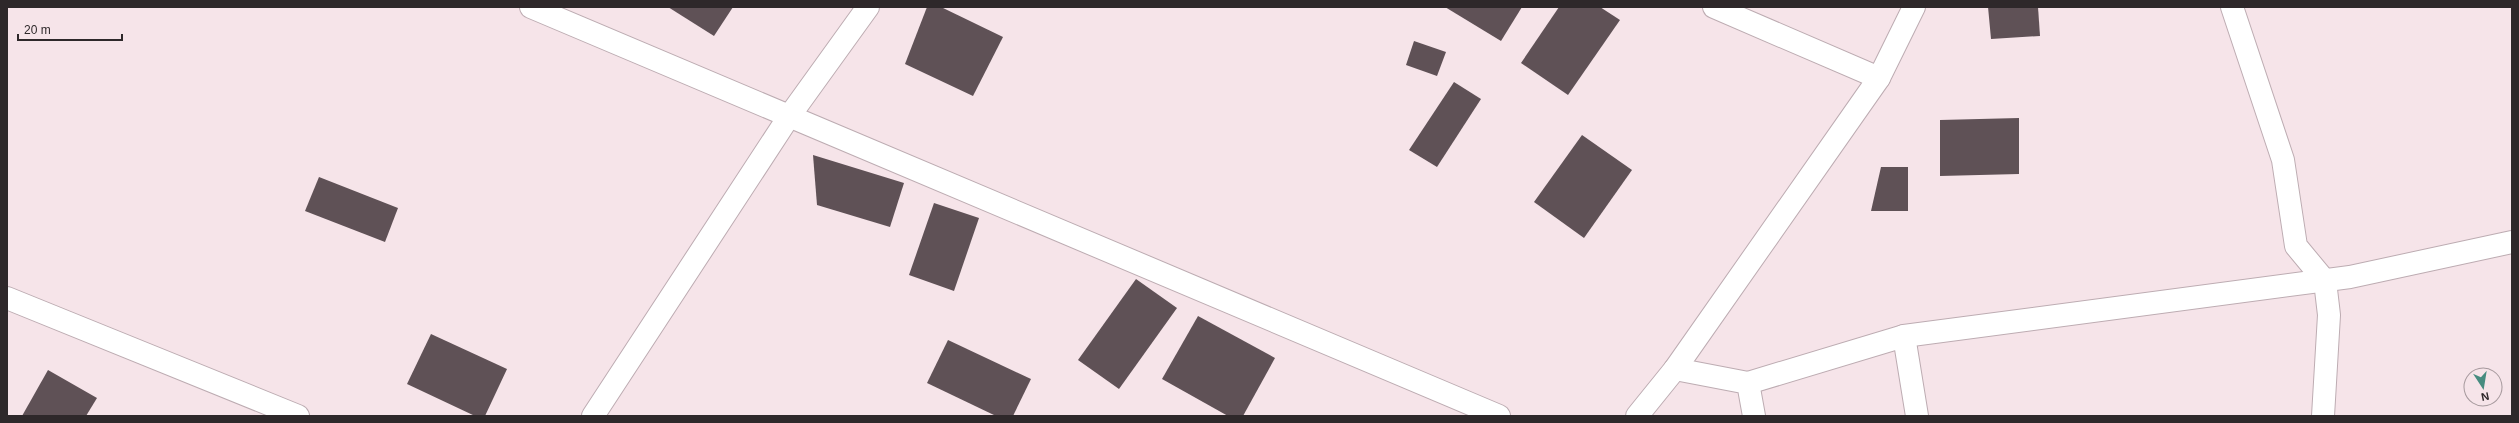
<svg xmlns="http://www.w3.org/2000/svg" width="2519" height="423" viewBox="0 0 2519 423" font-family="Helvetica,sans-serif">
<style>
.building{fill:#5f5156}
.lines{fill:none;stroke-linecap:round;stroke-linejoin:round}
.street-casing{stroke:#bdacb2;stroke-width:24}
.street{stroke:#fff;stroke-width:22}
</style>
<rect width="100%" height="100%" fill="#f6e4e9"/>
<g class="building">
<polygon points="668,7 733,7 714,36"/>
<polygon points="927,7 941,7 1003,37 973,96 905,64"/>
<polygon points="1445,7 1522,7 1501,41"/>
<polygon points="1559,7 1600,7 1620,20 1568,95 1521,63"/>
<polygon points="1988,7 2038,7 2040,36 1991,39"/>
<polygon points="1414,41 1446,52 1437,76 1406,65"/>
<polygon points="1454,82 1481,99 1437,167 1409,150"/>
<polygon points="2019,118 2019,174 1940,176 1940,120"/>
<polygon points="1582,135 1632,170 1584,238 1534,202"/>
<polygon points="813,155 904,183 890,227 817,205"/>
<polygon points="1881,167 1908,167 1908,211 1871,211"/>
<polygon points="319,177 398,208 385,242 305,211"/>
<polygon points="934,203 979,218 954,291 909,275"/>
<polygon points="1136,279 1177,308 1119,389 1078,360"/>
<polygon points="1198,316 1275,358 1243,416 1228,416 1162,379"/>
<polygon points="431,334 507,369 485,416 475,416 407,384"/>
<polygon points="948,340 1031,379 1013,416 996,416 927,383"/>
<polygon points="48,370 97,398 86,416 22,416"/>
</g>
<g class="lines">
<g class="street-casing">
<g id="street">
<polyline points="531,7 1499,416"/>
<polyline points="2232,7 2283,160 2296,246 2325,281 2329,315 2323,416"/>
<polyline points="1879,78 1914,7"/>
<polyline points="7,298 298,416"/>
<polyline points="1904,336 2350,277 2512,242"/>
<polyline points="1675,369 1748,383 1754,416"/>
<polyline points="1748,383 1904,336 1917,416"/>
<polyline points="593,416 788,118 868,7"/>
<polyline points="1637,416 1675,369 1879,78 1714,7"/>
</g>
</g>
<use href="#street" class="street"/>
</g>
<rect width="2519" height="423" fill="none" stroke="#2e282a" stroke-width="16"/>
<g transform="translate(2483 387) rotate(168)"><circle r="19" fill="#f6e4e9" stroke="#a6999d"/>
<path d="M0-3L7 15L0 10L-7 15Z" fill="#478c80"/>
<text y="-6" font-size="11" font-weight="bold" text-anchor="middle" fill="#2e282a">N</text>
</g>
<path d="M18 34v6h104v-6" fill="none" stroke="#2e282a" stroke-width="2"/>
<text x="24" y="34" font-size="12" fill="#2e282a" stroke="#f6e4e9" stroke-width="3" paint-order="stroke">20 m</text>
</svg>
